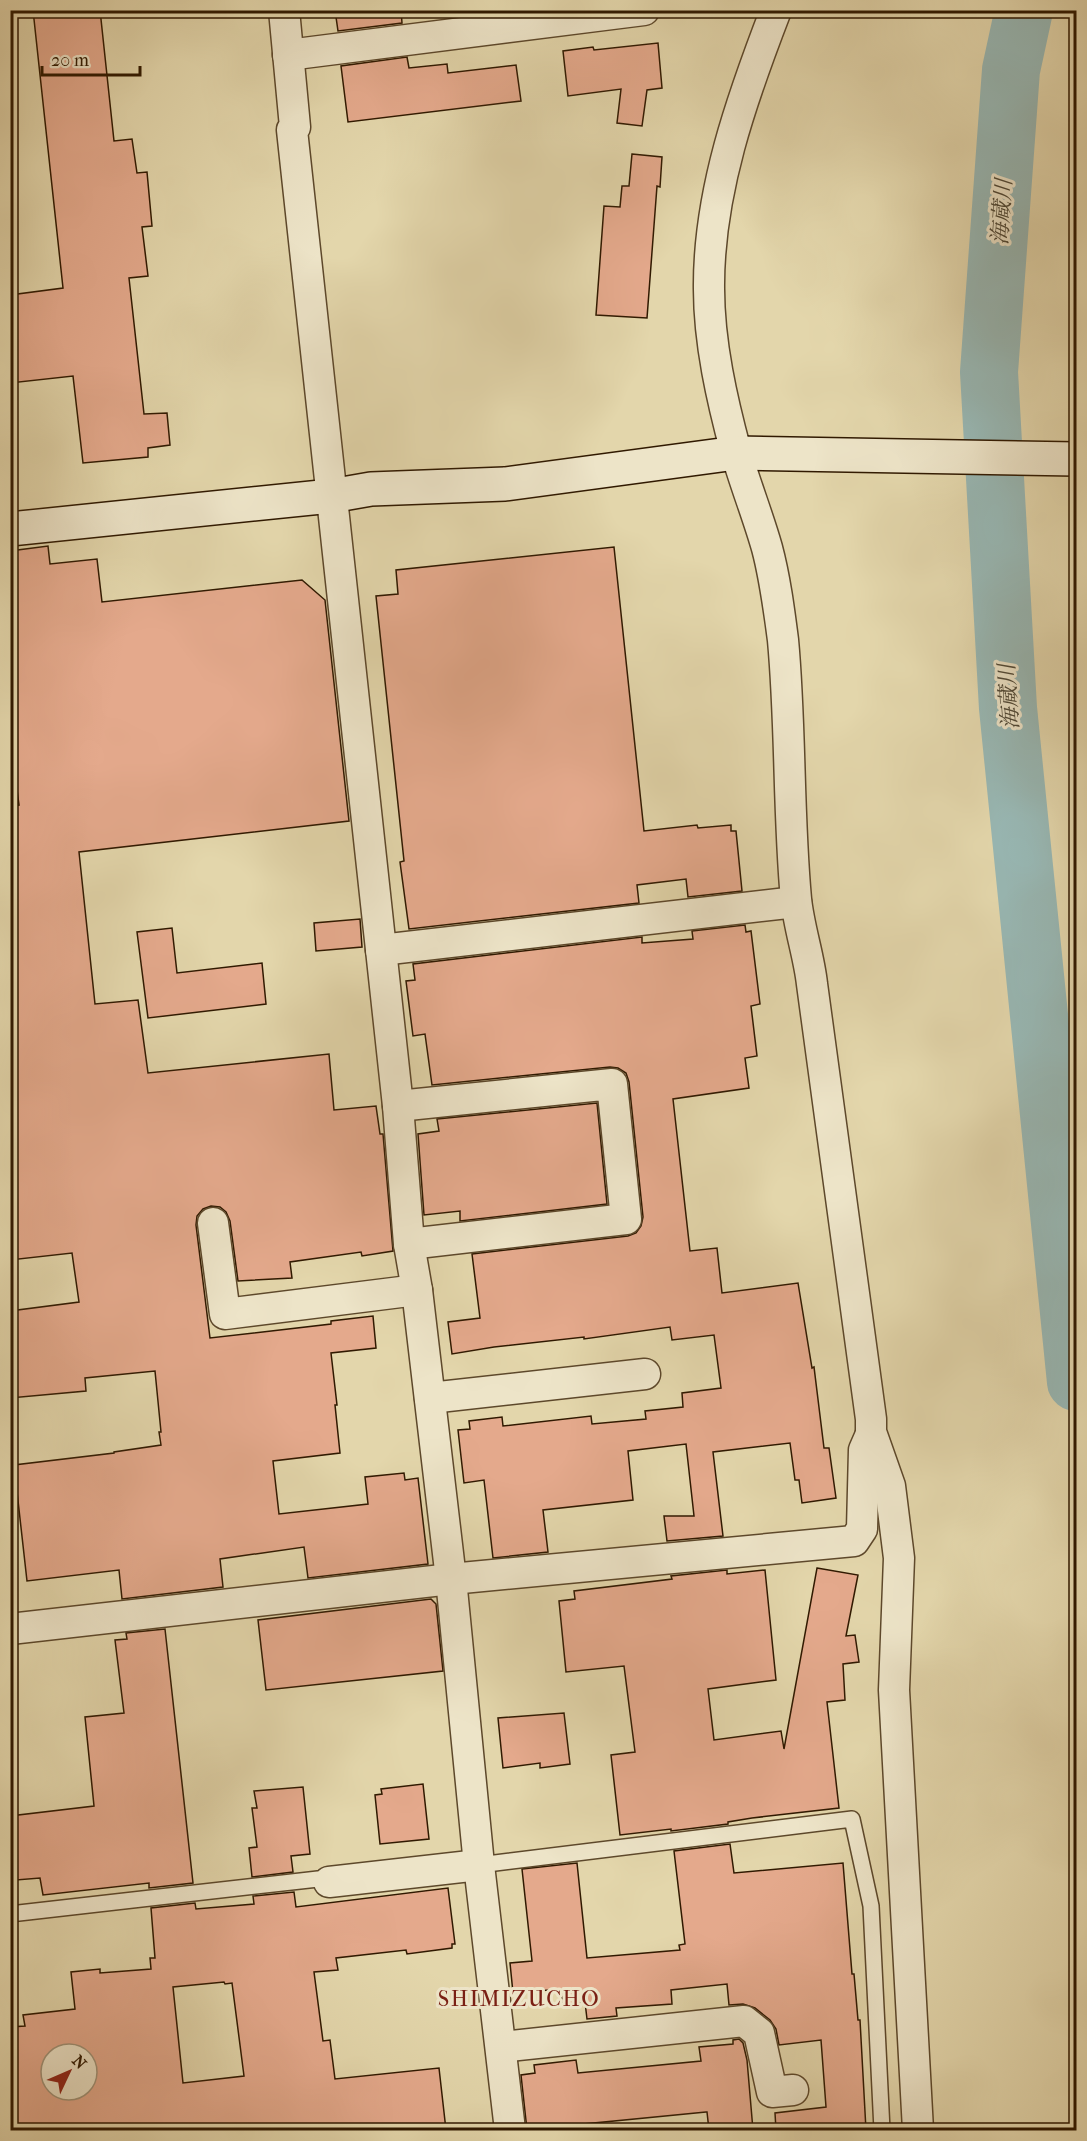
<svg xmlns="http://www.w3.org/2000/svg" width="1087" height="2141" viewBox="0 0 1087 2141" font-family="'IM FELL French Canon','Noto Serif JP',serif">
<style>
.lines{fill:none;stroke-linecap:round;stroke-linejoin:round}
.river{stroke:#98b7b3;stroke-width:58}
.building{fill:#e4a98c;stroke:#301900;stroke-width:1.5;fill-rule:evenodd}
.lane-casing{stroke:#5d482b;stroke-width:18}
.street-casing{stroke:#5d482b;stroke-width:33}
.secondary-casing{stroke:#301900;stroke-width:36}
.lane{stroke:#ede4c8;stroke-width:15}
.street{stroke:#ede4c8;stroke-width:30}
.secondary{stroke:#ede4c8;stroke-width:33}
.labels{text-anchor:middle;stroke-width:6;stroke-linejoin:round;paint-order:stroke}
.water-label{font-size:22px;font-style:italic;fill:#4f4836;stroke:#ede4c8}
.neighbourhood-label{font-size:22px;letter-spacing:1.5px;fill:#7a1f14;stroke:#ede4c8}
</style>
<rect width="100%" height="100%" fill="#e3d6ab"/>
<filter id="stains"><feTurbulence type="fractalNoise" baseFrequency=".00333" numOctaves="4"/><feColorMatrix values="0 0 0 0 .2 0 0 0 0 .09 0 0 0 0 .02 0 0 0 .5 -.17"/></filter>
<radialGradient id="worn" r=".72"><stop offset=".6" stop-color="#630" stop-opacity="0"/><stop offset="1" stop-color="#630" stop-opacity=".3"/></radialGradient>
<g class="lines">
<polyline class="river" points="1024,10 1011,70 989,372 1008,708 1076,1382"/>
</g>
<g class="building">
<polygon points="33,10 100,10 114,141 132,139 137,173 147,172 152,226 142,227 148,276 129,278 144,414 167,413 170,445 148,448 148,457 83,463 73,376 10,383 10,295 63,288"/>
<polygon points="335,10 401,10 402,23 338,31"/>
<polygon points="658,43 662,88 647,90 642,126 617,123 621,89 568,96 563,51 593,47 594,50"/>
<polygon points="407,57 409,68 447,64 448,73 516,65 521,101 348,122 341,66"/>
<polygon points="632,154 662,157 660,187 657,186 647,318 596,315 604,206 620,207 622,186 629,186"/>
<polygon points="48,546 50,564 97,559 102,602 302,580 325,600 349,821 79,852 95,1004 138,1000 148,1073 329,1054 334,1110 376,1106 380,1134 383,1134 393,1251 362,1256 361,1252 290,1262 292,1278 238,1281 230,1221 226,1212 220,1207 211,1206 203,1209 197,1216 196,1225 210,1338 331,1324 331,1321 373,1316 376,1348 331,1353 337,1405 335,1405 340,1453 273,1461 279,1514 368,1504 365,1477 404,1473 405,1480 418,1478 428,1564 308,1578 304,1547 220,1559 223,1587 122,1599 119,1570 27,1581 14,1465 114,1453 114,1452 161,1445 159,1432 161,1432 155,1371 85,1378 86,1391 10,1398 10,1311 79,1302 72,1253 10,1260 10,806 19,805 12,752 17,751 10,675 10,551"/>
<polygon points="614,547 644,831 697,825 698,828 731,825 731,831 736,831 742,891 688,897 686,879 637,885 639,903 409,929 400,862 404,861 376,596 398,594 396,570"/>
<polygon points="360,919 362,947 316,951 314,923"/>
<polygon points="745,925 746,932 751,931 760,1004 751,1006 757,1056 745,1058 749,1088 673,1099 690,1251 717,1248 722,1293 798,1283 812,1368 814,1367 824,1448 829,1448 836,1498 802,1503 799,1480 795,1480 790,1443 713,1452 723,1536 667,1541 664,1516 694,1516 686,1444 628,1451 633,1500 543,1510 548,1552 493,1558 484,1480 464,1483 458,1430 470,1429 469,1421 502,1417 503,1426 591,1416 592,1424 646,1419 645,1411 683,1407 682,1393 721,1388 714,1335 672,1340 670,1327 584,1339 584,1337 494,1347 452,1354 448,1322 480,1318 472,1254 628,1236 636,1233 641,1226 643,1217 629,1082 626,1073 618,1068 610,1067 432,1085 425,1034 413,1036 406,981 415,980 413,964 642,937 642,943 693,939 692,931"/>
<polygon points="172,928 177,973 262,963 266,1004 148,1018 137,932"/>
<polygon points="597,1103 607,1204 460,1221 460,1211 424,1215 418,1134 439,1131 437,1119"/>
<polygon points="817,1568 858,1575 846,1636 855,1635 859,1662 843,1664 845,1700 827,1702 839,1808 752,1818 728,1822 728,1824 671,1831 671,1829 620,1835 611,1755 635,1752 624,1666 566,1672 559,1601 575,1599 574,1591 672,1579 671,1576 727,1570 727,1574 765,1570 776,1680 708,1689 714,1740 781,1731 784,1749"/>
<polygon points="431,1599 436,1604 443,1671 266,1690 258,1620"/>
<polygon points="165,1629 193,1883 149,1888 149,1883 43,1895 40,1878 16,1880 10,1816 94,1806 85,1717 124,1713 115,1640 127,1639 126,1633"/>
<polygon points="564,1713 570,1764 540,1768 540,1763 503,1768 498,1718"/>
<polygon points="423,1784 429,1839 380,1844 375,1795 382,1794 381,1789"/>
<polygon points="303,1787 310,1854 291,1856 293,1872 252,1877 249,1848 257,1847 252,1808 257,1808 254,1791"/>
<polygon points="730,1844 734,1873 843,1863 852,1974 854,1974 858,2020 860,2020 866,2130 776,2130 775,2113 826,2107 821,2040 779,2045 776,2029 770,2020 755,2008 743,2004 729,2005 727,1984 671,1990 672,2004 616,2008 617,2016 587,2019 585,2002 563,2005 561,1989 513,1993 510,1963 532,1961 522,1869 577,1863 587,1958 680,1950 679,1945 685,1944 674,1851"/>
<path d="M448,1888L455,1944H452V1948L407,1954L406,1950L336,1958L338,1970L314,1972L323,2041L330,2040L335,2079L439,2068L446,2130H10V2101H14L10,2065V2027L25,2026L23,2015L75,2009L71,1972L100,1969V1973L151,1969L150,1958H155L151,1908L195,1903L196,1909L254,1904L253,1896L294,1892L296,1907ZM224,1982L225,1984L232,1983L244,2076L183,2083L173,1987ZM51,2054H87V2090H51Z"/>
<polygon points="739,2039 743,2043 747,2060 753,2130 709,2130 707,2112 706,2112 584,2124 585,2128 565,2130 527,2130 521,2075 535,2073 534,2065 576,2060 578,2073 701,2061 699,2047 733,2044 733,2040"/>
</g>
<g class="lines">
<g class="lane-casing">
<g id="lane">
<polyline points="479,1865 852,1819 871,1906 882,2130"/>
<polyline points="10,1914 318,1879 329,1882"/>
</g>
</g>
<g class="street-casing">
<g id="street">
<polyline points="284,10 295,127 292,130 398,1106 409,1244 417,1290 451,1579 479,1865 510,2130"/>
<path d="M776,10C742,98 708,193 709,289C709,343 722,400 736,452C745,484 758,516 767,548C775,578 779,609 783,640C791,726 788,813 796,899C799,928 809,956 812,984C831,1129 850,1274 871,1419V1432L890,1486L899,1558L894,1690L918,2130"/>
<polyline points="288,55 644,10"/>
<polyline points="381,950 796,902"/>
<polyline points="398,1106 612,1084 626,1219 409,1244"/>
<polyline points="213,1223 225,1314 417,1290"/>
<polyline points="430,1398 645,1374"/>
<polyline points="10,1629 451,1579 854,1541 862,1529 864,1450 871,1434"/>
<polyline points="329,1882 479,1865"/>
<polyline points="501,2047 744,2021 759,2033 772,2092 793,2090"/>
</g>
</g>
<g class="secondary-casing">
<polyline id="secondary" points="10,529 331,496 371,489 505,484 736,453 1076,459"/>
</g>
<use href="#lane" class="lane"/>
<use href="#street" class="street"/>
<use href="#secondary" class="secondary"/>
</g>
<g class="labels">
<g class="water-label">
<text transform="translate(1001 212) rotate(-86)" y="8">海蔵川</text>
<text transform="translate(1008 697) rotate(-94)" y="8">海蔵川</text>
</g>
<g class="neighbourhood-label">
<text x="519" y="2006">SHIMIZUCHO</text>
</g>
</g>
<rect width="1087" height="2141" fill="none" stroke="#e3d6ab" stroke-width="36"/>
<rect x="12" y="12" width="1063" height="2117" fill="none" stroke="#301900" stroke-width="3"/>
<rect x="18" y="18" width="1051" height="2105" fill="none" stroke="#301900" stroke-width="1.5"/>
<g transform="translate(69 2072) rotate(46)"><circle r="28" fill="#ede4c8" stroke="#a19378" stroke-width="1.5"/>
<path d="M0-4.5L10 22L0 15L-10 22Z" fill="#8f2418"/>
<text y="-9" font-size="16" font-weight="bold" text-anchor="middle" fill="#301900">N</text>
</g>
<path d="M42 66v9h98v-9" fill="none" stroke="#301900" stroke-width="3"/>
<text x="51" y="66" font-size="18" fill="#301900" stroke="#ede4c8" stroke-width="4.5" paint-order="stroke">20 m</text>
<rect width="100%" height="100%" filter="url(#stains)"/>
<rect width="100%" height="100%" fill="url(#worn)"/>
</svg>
